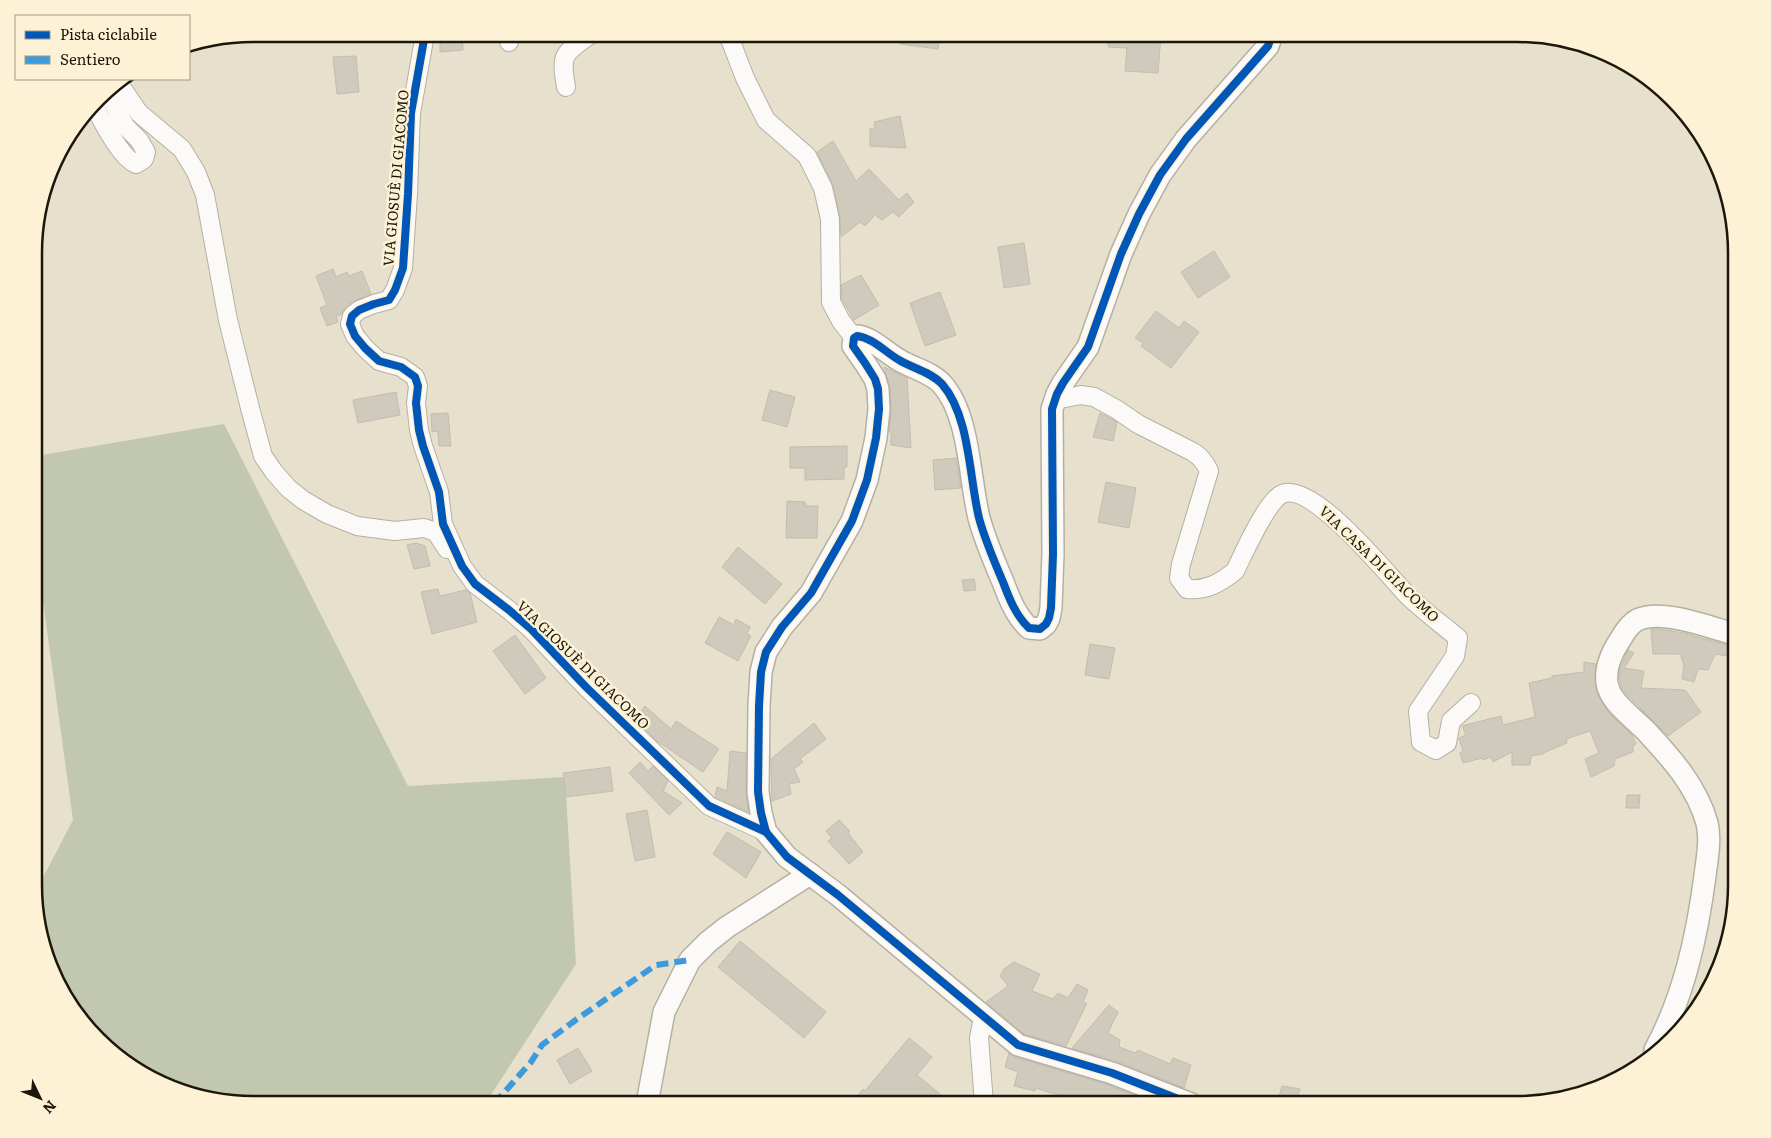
<svg xmlns="http://www.w3.org/2000/svg" width="1771" height="1138" viewBox="0 0 1771 1138" font-family="Literata,serif">
<style>
.forest{fill:#c2c7b0}
.building{fill:#cfcabc;stroke:#c2bdae}
.lines{fill:none;stroke-linecap:round;stroke-linejoin:round}
.minor-casing{stroke:#b6b0a1;stroke-width:20}
.tertiary-casing{stroke:#b6b0a1;stroke-width:24}
.minor{stroke:#fbfaf8;stroke-width:18}
.tertiary{stroke:#fbfaf8;stroke-width:21}
.quiet{stroke:#3c9ade;stroke-width:6;stroke-dasharray:12 6;stroke-linecap:butt}
.cycleway-casing{stroke:#fdf2d6;stroke-width:11}
.cycleway{stroke:#0057b8;stroke-width:8}
.labels{text-anchor:middle;stroke-width:5;stroke-linejoin:round;paint-order:stroke}
.street-label{font-size:14px;fill:#1c170a;stroke:#fdf2d6}
.rim{fill:none;stroke:#1c170a;stroke-width:2.5}
</style>
<rect width="100%" height="100%" fill="#e7e0cd"/>
<polygon class="forest" points="224,424 408,786 565,777 576,964 485,1104 253,1104 183,1093 131,1067 63,995 36,913 36,891 73,820 36,550 36,456"/>
<g class="building">
<polygon points="440,34 462,34 463,50 440,52"/>
<polygon points="901,34 940,34 938,49 900,44"/>
<polygon points="1109,34 1161,34 1158,73 1125,71 1127,48 1108,47"/>
<polygon points="356,56 359,92 337,94 333,57"/>
<polygon points="900,116 906,148 870,146 870,129 875,129 874,122"/>
<polygon points="833,141 856,181 869,169 899,200 907,193 914,202 899,217 893,212 882,220 875,215 865,226 860,222 841,237 840,217 833,185 817,152"/>
<polygon points="1024,243 1030,284 1004,288 998,247"/>
<polygon points="1214,251 1230,277 1198,298 1181,272"/>
<polygon points="333,269 336,277 347,272 349,276 362,271 371,294 352,302 345,308 342,314 336,316 338,322 327,326 320,308 327,305 316,276"/>
<polygon points="861,275 879,305 854,320 842,299 841,285"/>
<polygon points="940,292 956,335 925,346 910,303"/>
<polygon points="1156,311 1179,328 1184,321 1199,332 1171,368 1141,346 1143,343 1135,338"/>
<polygon points="884,367 907,378 911,448 891,445 891,432 889,432 891,410 890,388"/>
<polygon points="770,390 795,397 787,427 762,420"/>
<polygon points="396,392 400,415 358,423 353,400"/>
<polygon points="448,413 451,446 439,446 438,431 432,432 431,414"/>
<polygon points="1100,413 1117,422 1113,441 1093,437"/>
<polygon points="847,446 847,467 844,467 844,479 805,480 805,468 790,468 790,447"/>
<polygon points="956,458 961,488 935,490 933,460"/>
<polygon points="1106,482 1136,488 1129,528 1098,522"/>
<polygon points="787,501 805,502 806,506 818,506 817,538 786,538"/>
<polygon points="416,543 425,546 430,566 414,569 407,545"/>
<polygon points="738,547 782,584 765,604 722,567"/>
<polygon points="974,579 976,590 964,591 962,580"/>
<polygon points="438,589 440,596 466,590 470,593 477,622 432,634 421,592"/>
<polygon points="719,617 734,625 736,619 750,627 747,634 751,636 738,661 705,643"/>
<polygon points="1651,629 1659,629 1684,633 1730,646 1727,656 1715,654 1708,670 1698,669 1694,682 1682,679 1684,665 1680,654 1653,654"/>
<polygon points="515,635 546,678 525,694 493,651"/>
<polygon points="1090,644 1115,648 1109,679 1085,675"/>
<polygon points="1628,650 1634,653 1624,668 1644,671 1641,688 1685,690 1701,712 1668,736 1627,695 1621,686 1619,677 1620,669"/>
<polygon points="1584,662 1596,664 1595,684 1598,696 1608,712 1633,736 1636,744 1633,745 1633,752 1615,759 1614,766 1591,777 1585,759 1599,753 1590,731 1566,739 1567,743 1543,753 1543,754 1531,756 1530,765 1512,765 1512,752 1493,762 1491,757 1483,760 1482,758 1463,763 1460,753 1463,751 1459,738 1466,735 1462,726 1501,716 1503,725 1535,717 1529,683 1552,678 1552,676 1584,672"/>
<polygon points="645,706 671,729 676,721 719,749 703,772 657,741 635,719"/>
<polygon points="814,723 826,739 800,759 803,762 794,769 800,782 789,784 791,794 772,801 771,759"/>
<polygon points="730,751 746,753 746,792 748,812 715,797 717,787 727,791"/>
<polygon points="640,762 648,771 653,766 668,781 663,791 682,803 669,815 629,773"/>
<polygon points="610,767 613,791 566,797 563,773"/>
<polygon points="1627,795 1640,795 1639,808 1626,808"/>
<polygon points="647,810 655,857 635,861 626,814"/>
<polygon points="839,820 850,831 848,833 863,852 849,864 828,841 832,838 826,831"/>
<polygon points="727,832 761,852 746,878 713,854"/>
<polygon points="740,941 826,1012 804,1038 718,967"/>
<polygon points="1014,962 1040,974 1032,991 1053,999 1058,993 1068,998 1077,984 1088,990 1083,1003 1087,1003 1066,1046 1024,1034 986,1002 1008,986 1000,976 1004,969"/>
<polygon points="1109,1005 1118,1012 1108,1033 1120,1040 1119,1047 1135,1053 1138,1050 1170,1064 1173,1058 1191,1065 1184,1088 1117,1061 1072,1048"/>
<polygon points="909,1038 932,1057 917,1075 952,1104 851,1104 863,1089 865,1091"/>
<polygon points="578,1048 592,1071 570,1084 557,1060"/>
<polygon points="1009,1053 1014,1057 1108,1085 1157,1104 1060,1104 1062,1096 1035,1088 1035,1091 1014,1086 1018,1072 1005,1067"/>
<polygon points="1282,1086 1300,1089 1296,1104 1277,1104"/>
</g>
<g class="lines">
<g class="minor-casing">
<g id="minor">
<polyline points="425,34 411,113 408,194 403,268 395,290 389,300 374,304 359,310 352,316 350,324 355,336 365,348 379,361 401,367 415,377 418,386 416,403 419,430 423,446 439,492 443,524 462,566 475,584 509,610 531,629 586,687 709,806 766,832"/>
<polyline points="728,34 745,78 766,120 807,156 823,188 830,219 831,302 841,321 854,338"/>
<polyline points="509,42 510,34"/>
<polyline points="120,81 122,88 139,113 182,149 196,172 205,195 228,320 250,408 263,456 274,472 288,488 303,500 327,514 357,526 395,531 424,528 436,532 447,549"/>
<path d="M566,87C560,52 564,54 591,34"/>
<path d="M94,106C103,122 120,157 136,164L144,159L146,152L139,140L125,126L107,91"/>
<path d="M1055,400L1081,395L1094,397L1116,409L1138,424L1193,452C1201,457 1205,462 1209,471L1181,564L1179,578L1187,589C1206,591 1220,583 1235,571C1244,553 1266,502 1282,494C1313,481 1388,575 1408,596C1424,611 1441,624 1458,638L1455,656L1418,711L1421,742L1436,750L1447,743L1451,721L1471,703"/>
<polyline points="983,1017 979,1038 984,1104"/>
</g>
</g>
<g class="tertiary-casing">
<g id="tertiary">
<path d="M1655,1050C1684,996 1697,936 1705,876C1707,859 1711,840 1707,823C1697,787 1672,759 1647,732C1634,718 1610,703 1607,683C1605,668 1612,652 1620,640C1624,633 1630,624 1637,620C1662,608 1711,628 1737,635"/>
<polyline points="647,1104 664,1012 690,960 708,942 727,927 810,874"/>
<path d="M1191,1104L1112,1073L1018,1045L838,895L787,857L766,832L761,813L758,792L759,706L761,672L766,652L782,627L811,593L852,521L867,480L876,438L879,409L878,389L875,379L865,363L853,346L854,338L857,336C873,338 885,352 899,360C912,368 931,372 942,384C970,416 969,477 979,518C985,540 994,561 1003,582C1009,598 1016,616 1029,628L1040,629L1046,624L1049,618L1051,608L1053,554L1052,409L1057,394L1063,383L1088,347L1121,254L1139,214L1160,175L1186,139L1268,46L1272,34"/>
</g>
</g>
<use href="#minor" class="minor"/>
<use href="#tertiary" class="tertiary"/>
<polyline class="quiet" points="494,1104 531,1062 542,1045 577,1019 656,965 690,960"/>
<g class="cycleway-casing">
<g id="cycleway">
<polyline points="425,34 411,113 408,194 403,268 395,290 389,300 374,304 359,310 352,316 350,324 355,336 365,348 379,361 401,367 415,377 418,386 416,403 419,430 423,446 439,492 443,524 462,566 475,584 509,610 531,629 586,687 709,806 766,832"/>
<path d="M1191,1104L1112,1073L1018,1045L838,895L787,857L766,832L761,813L758,792L759,706L761,672L766,652L782,627L811,593L852,521L867,480L876,438L879,409L878,389L875,379L865,363L853,346L854,338L857,336C873,338 885,352 899,360C912,368 931,372 942,384C970,416 969,477 979,518C985,540 994,561 1003,582C1009,598 1016,616 1029,628L1040,629L1046,624L1049,618L1051,608L1053,554L1052,409L1057,394L1063,383L1088,347L1121,254L1139,214L1160,175L1186,139L1268,46L1272,34"/>
</g>
</g>
<use href="#cycleway" class="cycleway"/>
</g>
<g class="labels">
<g class="street-label">
<text transform="translate(396 178) rotate(-85)" y="5">VIA GIOSUÈ DI GIACOMO</text>
<text transform="translate(1379 564) rotate(44)" y="5">VIA CASA DI GIACOMO</text>
<text transform="translate(583 665) rotate(44)" y="5">VIA GIOSUÈ DI GIACOMO</text>
</g>
</g>
<path d="M0 0H1771V1138H0ZM253 42H1517A211 211 0 0 1 1728 253V885A211 211 0 0 1 1517 1096H253A211 211 0 0 1 42 885V253A211 211 0 0 1 253 42Z" fill="#fdf2d6" fill-rule="evenodd"/>
<path class="rim" d="M253 42H1517A211 211 0 0 1 1728 253V885A211 211 0 0 1 1517 1096H253A211 211 0 0 1 42 885V253A211 211 0 0 1 253 42Z"/>
<rect x="15" y="15" width="175" height="65" fill="#fdf2d6" stroke="#a39a84"/>
<rect x="25" y="31" width="25" height="8" fill="#0057b8" stroke="#a39a84"/>
<text x="60" y="40" font-size="15" fill="#1c170a">Pista ciclabile</text>
<rect x="25" y="56" width="25" height="8" fill="#3c9ade" stroke="#a39a84"/>
<text x="60" y="65" font-size="15" fill="#1c170a">Sentiero</text>
<g transform="translate(40 1098) rotate(133)" stroke="#fdf2d6" stroke-width="4" paint-order="stroke">
<path d="M0-4L9 19L0 12L-9 19Z" fill="#1c170a"/>
<text y="-8" font-size="14" font-weight="bold" text-anchor="middle" fill="#1c170a">N</text>
</g>
</svg>
